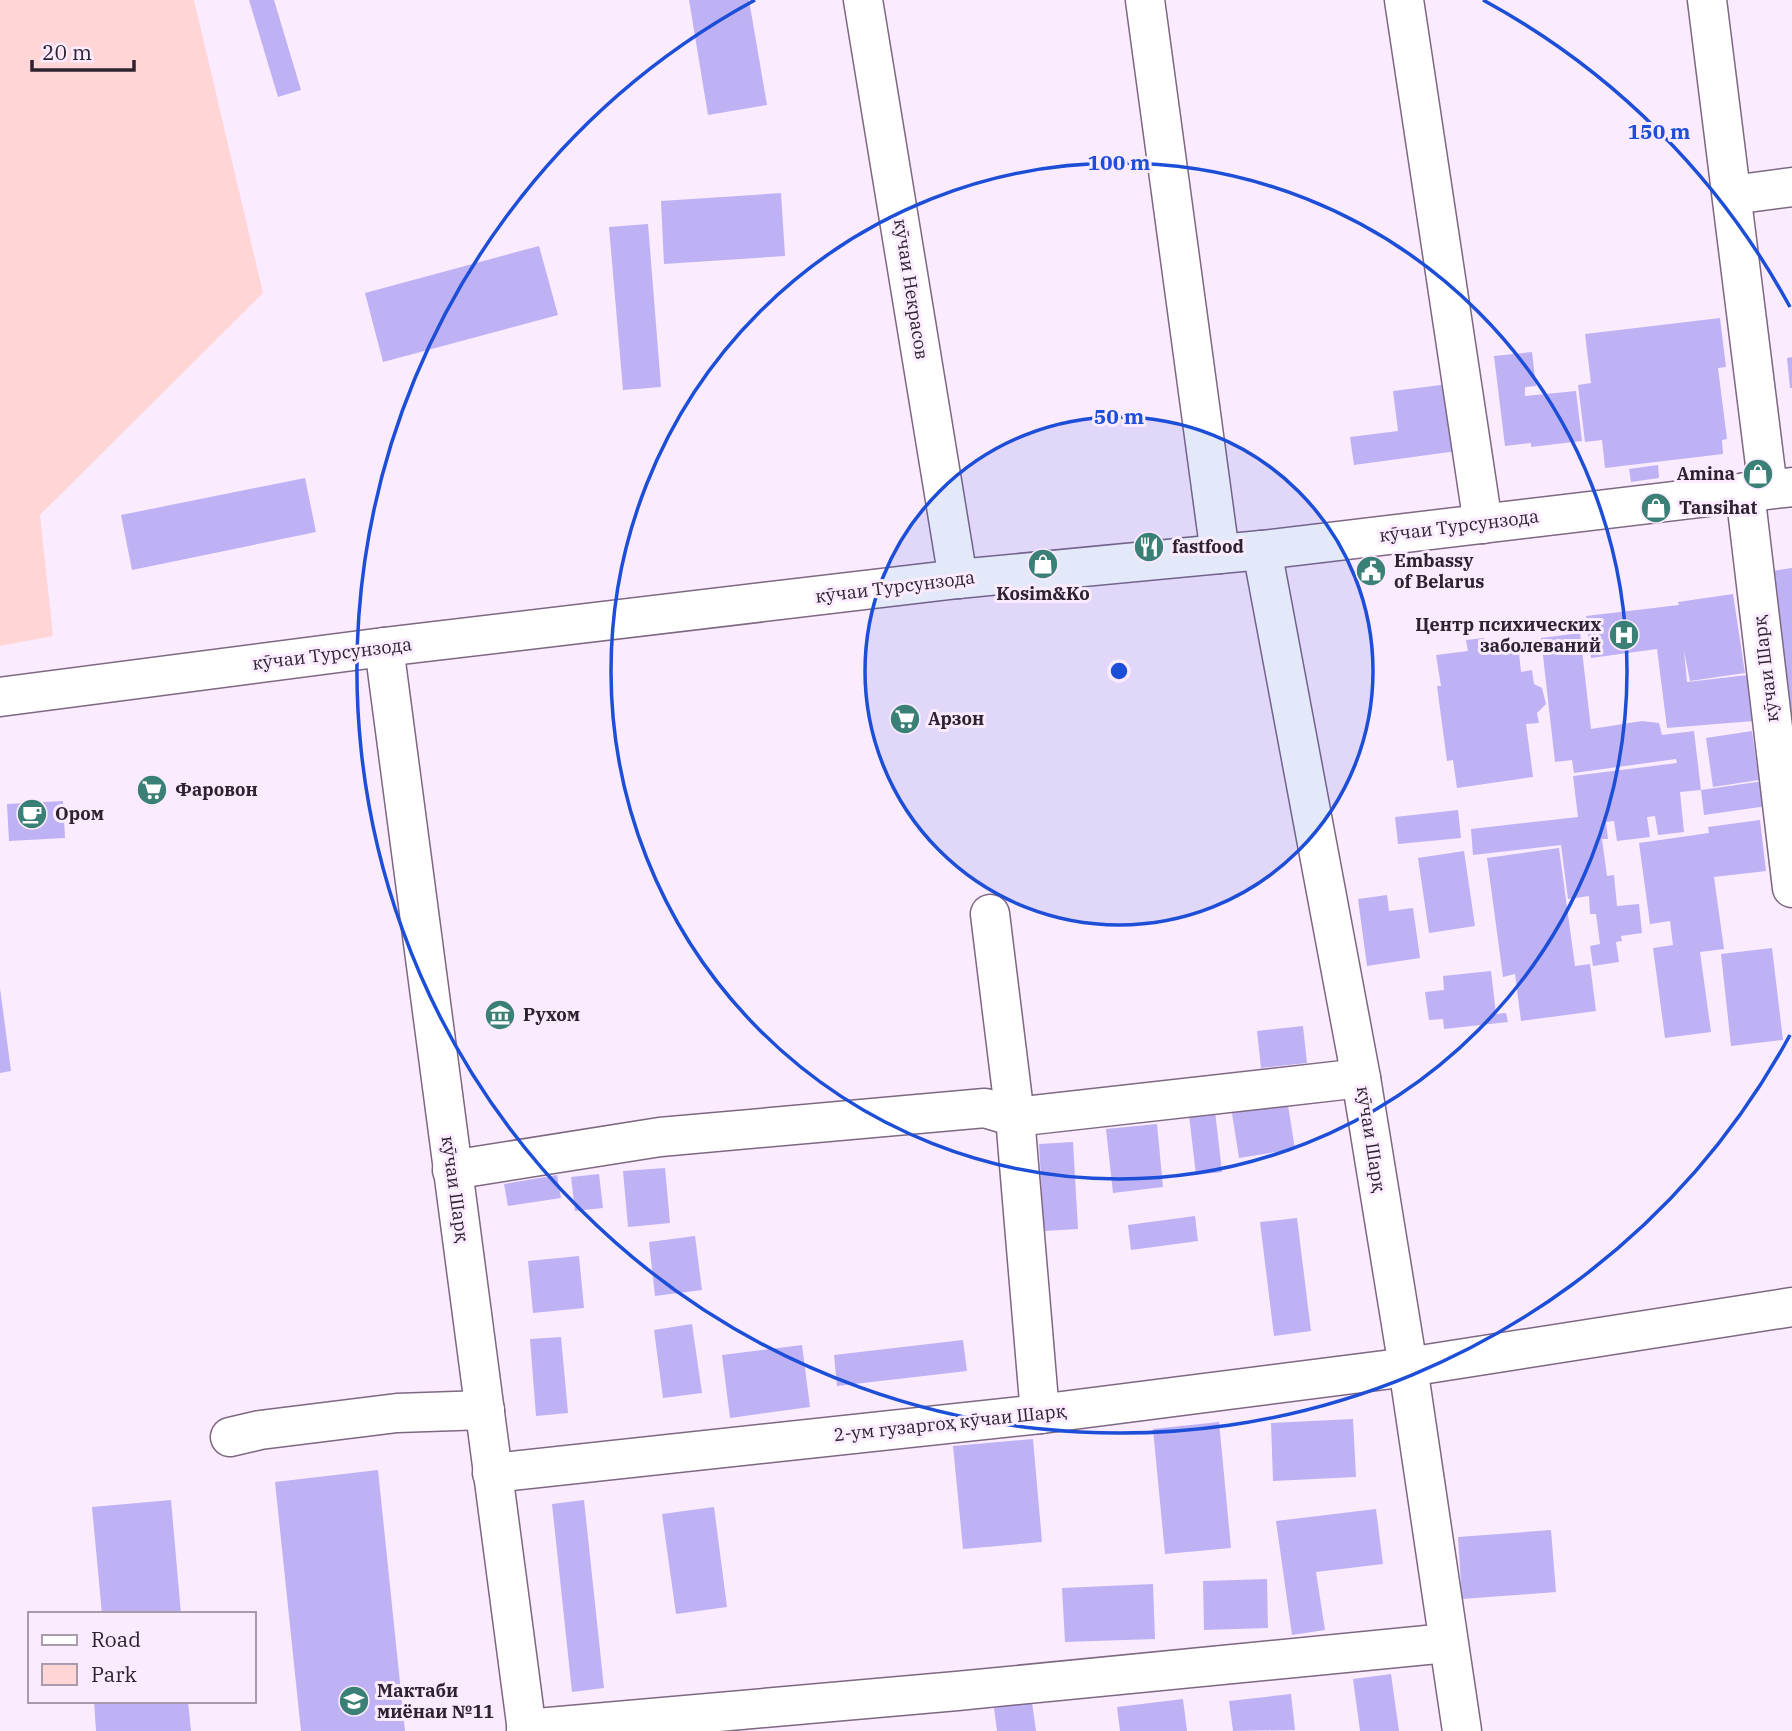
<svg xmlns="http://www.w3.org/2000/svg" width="1792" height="1731" viewBox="0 0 1792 1731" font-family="'IBM Plex Serif',serif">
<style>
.green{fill:#ffd5d6}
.building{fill:#beb2f4}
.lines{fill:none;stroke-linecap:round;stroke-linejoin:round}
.minor-casing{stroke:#7d6782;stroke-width:41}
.major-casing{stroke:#7d6782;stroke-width:41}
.minor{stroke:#fff;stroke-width:38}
.major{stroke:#fff;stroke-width:38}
.ring{fill:none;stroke:#1d4ed8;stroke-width:3.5}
.labels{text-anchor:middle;stroke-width:6;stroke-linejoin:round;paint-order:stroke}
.street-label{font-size:18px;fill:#2c232f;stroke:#fbebfe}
.poi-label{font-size:18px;font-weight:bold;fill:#2c232f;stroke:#fbebfe;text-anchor:start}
.centre{fill:#1d4ed8;stroke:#fbebfe;stroke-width:3.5}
.ring-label{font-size:21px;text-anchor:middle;font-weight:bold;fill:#1d4ed8;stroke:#fbebfe;stroke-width:6;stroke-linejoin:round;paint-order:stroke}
</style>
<rect width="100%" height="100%" fill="#fbebfe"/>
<polygon class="green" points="0,0 194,0 263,293 40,515 53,636 0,646"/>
<g class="building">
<polygon points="249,0 274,0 301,90 278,97"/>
<polygon points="689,0 749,0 767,105 708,115"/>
<polygon points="781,193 785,256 664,264 661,201"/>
<polygon points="648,224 661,387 623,390 609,227"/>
<polygon points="539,246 558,315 383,362 365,293"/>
<polygon points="1720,318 1726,367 1718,368 1727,439 1722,440 1723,454 1605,468 1602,440 1585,442 1578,385 1591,383 1585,334"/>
<polygon points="1532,352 1536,386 1525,387 1525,396 1576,391 1582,441 1531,447 1531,443 1505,446 1494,356"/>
<polygon points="1792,357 1792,388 1790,388 1787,358"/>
<polygon points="1449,384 1457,451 1354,465 1350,437 1398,431 1393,391"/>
<polygon points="1658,465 1659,478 1631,482 1629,469"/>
<polygon points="305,478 316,532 132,570 121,515"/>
<polygon points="1792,568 1792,799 1757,573"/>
<polygon points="1733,594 1745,673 1690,681 1684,651 1687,682 1748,675 1754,721 1667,728 1657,649 1591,658 1586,616 1679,605 1678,602"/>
<polygon points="1580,633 1591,729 1642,721 1659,723 1662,735 1694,731 1701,790 1680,792 1684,832 1658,835 1655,816 1647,817 1650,837 1617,841 1614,821 1606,822 1608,839 1602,839 1607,876 1614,875 1617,906 1639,904 1642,933 1621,936 1622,941 1616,942 1619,962 1593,966 1590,946 1600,944 1596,914 1590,914 1589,896 1568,899 1561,845 1473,855 1471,829 1578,817 1573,776 1677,763 1676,759 1574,773 1572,760 1555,762 1541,638"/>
<polygon points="1484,638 1488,648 1518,644 1521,672 1532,670 1534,684 1542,688 1546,704 1537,713 1539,723 1526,724 1533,777 1457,788 1453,760 1447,761 1437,686 1441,686 1436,655 1468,651 1466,640"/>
<polygon points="1752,731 1759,780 1713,787 1706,738"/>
<polygon points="1764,781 1767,806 1704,815 1701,790"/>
<polygon points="63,801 65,838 9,841 7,804"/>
<polygon points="1458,810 1461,838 1398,844 1395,817"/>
<polygon points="1760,820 1766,871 1714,877 1724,949 1700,952 1711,1032 1665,1038 1653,948 1673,945 1670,921 1650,924 1639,843 1709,833 1708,827"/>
<polygon points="1559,848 1575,966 1590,964 1596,1011 1521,1021 1515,974 1503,977 1487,858"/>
<polygon points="1464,851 1475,926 1429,933 1418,858"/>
<polygon points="1387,895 1389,911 1413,908 1420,958 1367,966 1358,899"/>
<polygon points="1772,948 1783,1040 1731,1046 1721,954"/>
<polygon points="1491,971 1496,1014 1506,1013 1508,1022 1444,1029 1443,1019 1429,1020 1425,992 1444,990 1443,976"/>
<polygon points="0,988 11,1071 0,1073"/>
<polygon points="1303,1026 1307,1063 1261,1068 1257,1031"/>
<polygon points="1287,1099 1295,1149 1239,1158 1231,1107"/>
<polygon points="1215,1111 1222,1172 1196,1175 1189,1115"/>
<polygon points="1157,1124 1163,1187 1113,1193 1106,1129"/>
<polygon points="1073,1142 1078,1229 1044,1231 1039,1144"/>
<polygon points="665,1168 670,1223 628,1227 623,1171"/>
<polygon points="599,1174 603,1208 575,1211 571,1177"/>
<polygon points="557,1175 561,1198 508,1206 504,1184"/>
<polygon points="1195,1216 1198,1241 1131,1250 1128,1225"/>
<polygon points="1297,1218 1311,1331 1274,1336 1260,1222"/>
<polygon points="695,1236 702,1290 655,1296 649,1242"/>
<polygon points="579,1256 584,1308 533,1313 528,1261"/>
<polygon points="692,1324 702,1393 663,1398 654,1330"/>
<polygon points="561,1337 568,1413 536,1416 530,1339"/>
<polygon points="963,1340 967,1371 837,1386 834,1355"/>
<polygon points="802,1345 810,1407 730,1418 722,1355"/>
<polygon points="1353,1419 1356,1477 1273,1481 1271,1423"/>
<polygon points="1219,1422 1231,1548 1165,1554 1153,1429"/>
<polygon points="1033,1439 1042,1542 963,1549 953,1446"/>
<polygon points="378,1470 405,1731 301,1731 275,1482"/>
<polygon points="171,1500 181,1614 102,1614 92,1507"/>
<polygon points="584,1500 604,1688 572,1692 552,1504"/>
<polygon points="714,1507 727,1607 676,1614 662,1514"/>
<polygon points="1376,1509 1383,1564 1316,1572 1325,1630 1292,1635 1276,1521"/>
<polygon points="1551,1530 1556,1592 1462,1599 1458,1537"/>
<polygon points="1267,1579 1268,1628 1204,1630 1203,1581"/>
<polygon points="1153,1584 1155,1639 1065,1642 1062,1588"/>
<polygon points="1391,1674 1399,1731 1360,1731 1353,1679"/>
<polygon points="1291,1694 1295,1730 1233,1731 1229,1701"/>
<polygon points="1183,1699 1187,1731 1120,1731 1117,1707"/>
<polygon points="94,1701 188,1701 191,1731 96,1731"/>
<polygon points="1032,1702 1036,1731 997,1731 994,1708"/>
</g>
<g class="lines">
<g class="minor-casing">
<g id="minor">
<polyline points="863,0 958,579"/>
<polyline points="1145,0 1220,554"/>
<polyline points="1404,0 1483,524"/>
<polyline points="1707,0 1768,489"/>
<polyline points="1732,195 1792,187"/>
<polyline points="1745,492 1792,888"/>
<polyline points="1262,550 1361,1078 1408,1367 1462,1731"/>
<polyline points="990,914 1015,1117 1361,1078"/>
<polyline points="452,1170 660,1137 985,1108 1015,1117 1040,1414"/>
<polyline points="230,1437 260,1430 397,1413 485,1410"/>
<polyline points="492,1473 1040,1414 1408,1367 1792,1307"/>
<polyline points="526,1729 957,1691 1447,1643"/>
</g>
</g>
<g class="major-casing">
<g id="major">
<polyline points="384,647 527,1731"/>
<polyline points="0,697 384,647 958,579 1262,550 1792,487"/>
</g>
</g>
<use href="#minor" class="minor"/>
<use href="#major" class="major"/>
</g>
<circle cx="1119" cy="671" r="254" fill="#1d4ed8" fill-opacity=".12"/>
<g class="ring">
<circle cx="1119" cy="671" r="254"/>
<circle cx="1119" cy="671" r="508"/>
<path d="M1790 1035A763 763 0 1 1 755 0M1483 0A763 763 0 0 1 1790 307"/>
</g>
<defs>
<g id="shop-disc" transform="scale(1.575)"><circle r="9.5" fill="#3b8076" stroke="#fbebfe"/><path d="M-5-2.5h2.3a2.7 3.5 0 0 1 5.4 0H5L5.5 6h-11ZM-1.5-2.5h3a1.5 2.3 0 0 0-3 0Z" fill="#fff"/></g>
<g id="restaurant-disc" transform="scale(1.575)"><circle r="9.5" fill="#3b8076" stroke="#fbebfe"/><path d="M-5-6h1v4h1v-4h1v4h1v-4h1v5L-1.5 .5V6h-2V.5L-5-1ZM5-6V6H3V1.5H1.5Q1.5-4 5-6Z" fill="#fff"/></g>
<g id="civic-disc" transform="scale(1.575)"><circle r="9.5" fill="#3b8076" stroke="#fbebfe"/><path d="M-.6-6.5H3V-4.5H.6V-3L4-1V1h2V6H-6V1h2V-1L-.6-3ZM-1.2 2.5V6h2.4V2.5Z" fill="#fff"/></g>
<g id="hospital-disc" transform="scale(1.575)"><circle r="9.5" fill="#3b8076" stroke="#fbebfe"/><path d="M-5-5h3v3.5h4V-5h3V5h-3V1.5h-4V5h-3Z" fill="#fff"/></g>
<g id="supermarket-disc" transform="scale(1.575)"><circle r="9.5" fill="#3b8076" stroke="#fbebfe"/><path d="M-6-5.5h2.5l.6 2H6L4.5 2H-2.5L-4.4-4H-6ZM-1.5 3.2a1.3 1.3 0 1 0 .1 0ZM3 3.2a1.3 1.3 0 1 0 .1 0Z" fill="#fff"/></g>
<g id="cafe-disc" transform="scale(1.575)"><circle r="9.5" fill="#3b8076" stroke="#fbebfe"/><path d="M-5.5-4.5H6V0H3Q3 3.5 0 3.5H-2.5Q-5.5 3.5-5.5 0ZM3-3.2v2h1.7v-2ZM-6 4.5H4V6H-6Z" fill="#fff"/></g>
<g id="museum-disc" transform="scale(1.575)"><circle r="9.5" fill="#3b8076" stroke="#fbebfe"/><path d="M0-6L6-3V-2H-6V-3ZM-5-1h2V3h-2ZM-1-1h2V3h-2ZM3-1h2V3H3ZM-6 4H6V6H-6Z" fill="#fff"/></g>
<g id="school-disc" transform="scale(1.575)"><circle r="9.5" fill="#3b8076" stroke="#fbebfe"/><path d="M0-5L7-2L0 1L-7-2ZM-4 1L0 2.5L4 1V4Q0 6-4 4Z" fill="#fff"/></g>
</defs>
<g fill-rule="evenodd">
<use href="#shop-disc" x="1758" y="474"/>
<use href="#shop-disc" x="1656" y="508"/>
<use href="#restaurant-disc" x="1149" y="547"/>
<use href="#shop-disc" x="1043" y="564"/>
<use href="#civic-disc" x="1371" y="571"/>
<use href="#hospital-disc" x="1624" y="635"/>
<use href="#supermarket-disc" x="905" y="719"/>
<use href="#supermarket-disc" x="152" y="790"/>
<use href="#cafe-disc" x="32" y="814"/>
<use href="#museum-disc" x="500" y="1015"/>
<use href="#school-disc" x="354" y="1701"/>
</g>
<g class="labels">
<g class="street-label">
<text transform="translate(911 289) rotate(81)" y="6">кӯчаи Некрасов</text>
<text transform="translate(1459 526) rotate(-7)" y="6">кӯчаи Турсунзода</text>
<text transform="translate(895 587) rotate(-7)" y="6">кӯчаи Турсунзода</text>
<text transform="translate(332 654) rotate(-7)" y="6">кӯчаи Турсунзода</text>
<text transform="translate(1766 669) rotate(-97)" y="6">кӯчаи Шарқ</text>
<text transform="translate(1371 1139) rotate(81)" y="6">кӯчаи Шарқ</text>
<text transform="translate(455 1189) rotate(82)" y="6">кӯчаи Шарқ</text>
<text transform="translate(950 1423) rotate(-6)" y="6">2-ум гузаргоҳ кӯчаи Шарқ</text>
</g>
<g class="poi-label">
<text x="1735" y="480" text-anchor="end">Amina</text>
<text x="1679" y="514">Tansihat</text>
<text x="1172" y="553">fastfood</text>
<text x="1394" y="567">Embassy<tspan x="1394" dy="21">of Belarus</tspan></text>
<text x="1043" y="600" text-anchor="middle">Kosim&amp;Ko</text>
<text x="1601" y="631" text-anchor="end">Центр психических<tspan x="1601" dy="21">заболеваний</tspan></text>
<text x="928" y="725">Арзон</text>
<text x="175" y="796">Фаровон</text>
<text x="55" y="820">Ором</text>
<text x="523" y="1021">Рухом</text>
<text x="377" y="1697">Мактаби<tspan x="377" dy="21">миёнаи №11</tspan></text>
</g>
</g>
<circle cx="1119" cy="671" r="10" class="centre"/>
<g class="ring-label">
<text x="1659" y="139">150 m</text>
<text x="1119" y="170">100 m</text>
<text x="1119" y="424">50 m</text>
</g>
<rect x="28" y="1612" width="228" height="91" fill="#fbebfe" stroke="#a89bab" stroke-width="2"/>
<rect x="42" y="1635" width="35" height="10" fill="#ffffff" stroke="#a89bab" stroke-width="2"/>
<text x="91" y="1647" font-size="21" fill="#2c232f">Road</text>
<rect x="42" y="1664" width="35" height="21" fill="#ffd5d6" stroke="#a89bab" stroke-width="2"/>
<text x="91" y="1682" font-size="21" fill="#2c232f">Park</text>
<path d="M32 60v10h102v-10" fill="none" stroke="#2c232f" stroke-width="3.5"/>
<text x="42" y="60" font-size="21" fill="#2c232f" stroke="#fbebfe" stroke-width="5" paint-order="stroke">20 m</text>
</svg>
